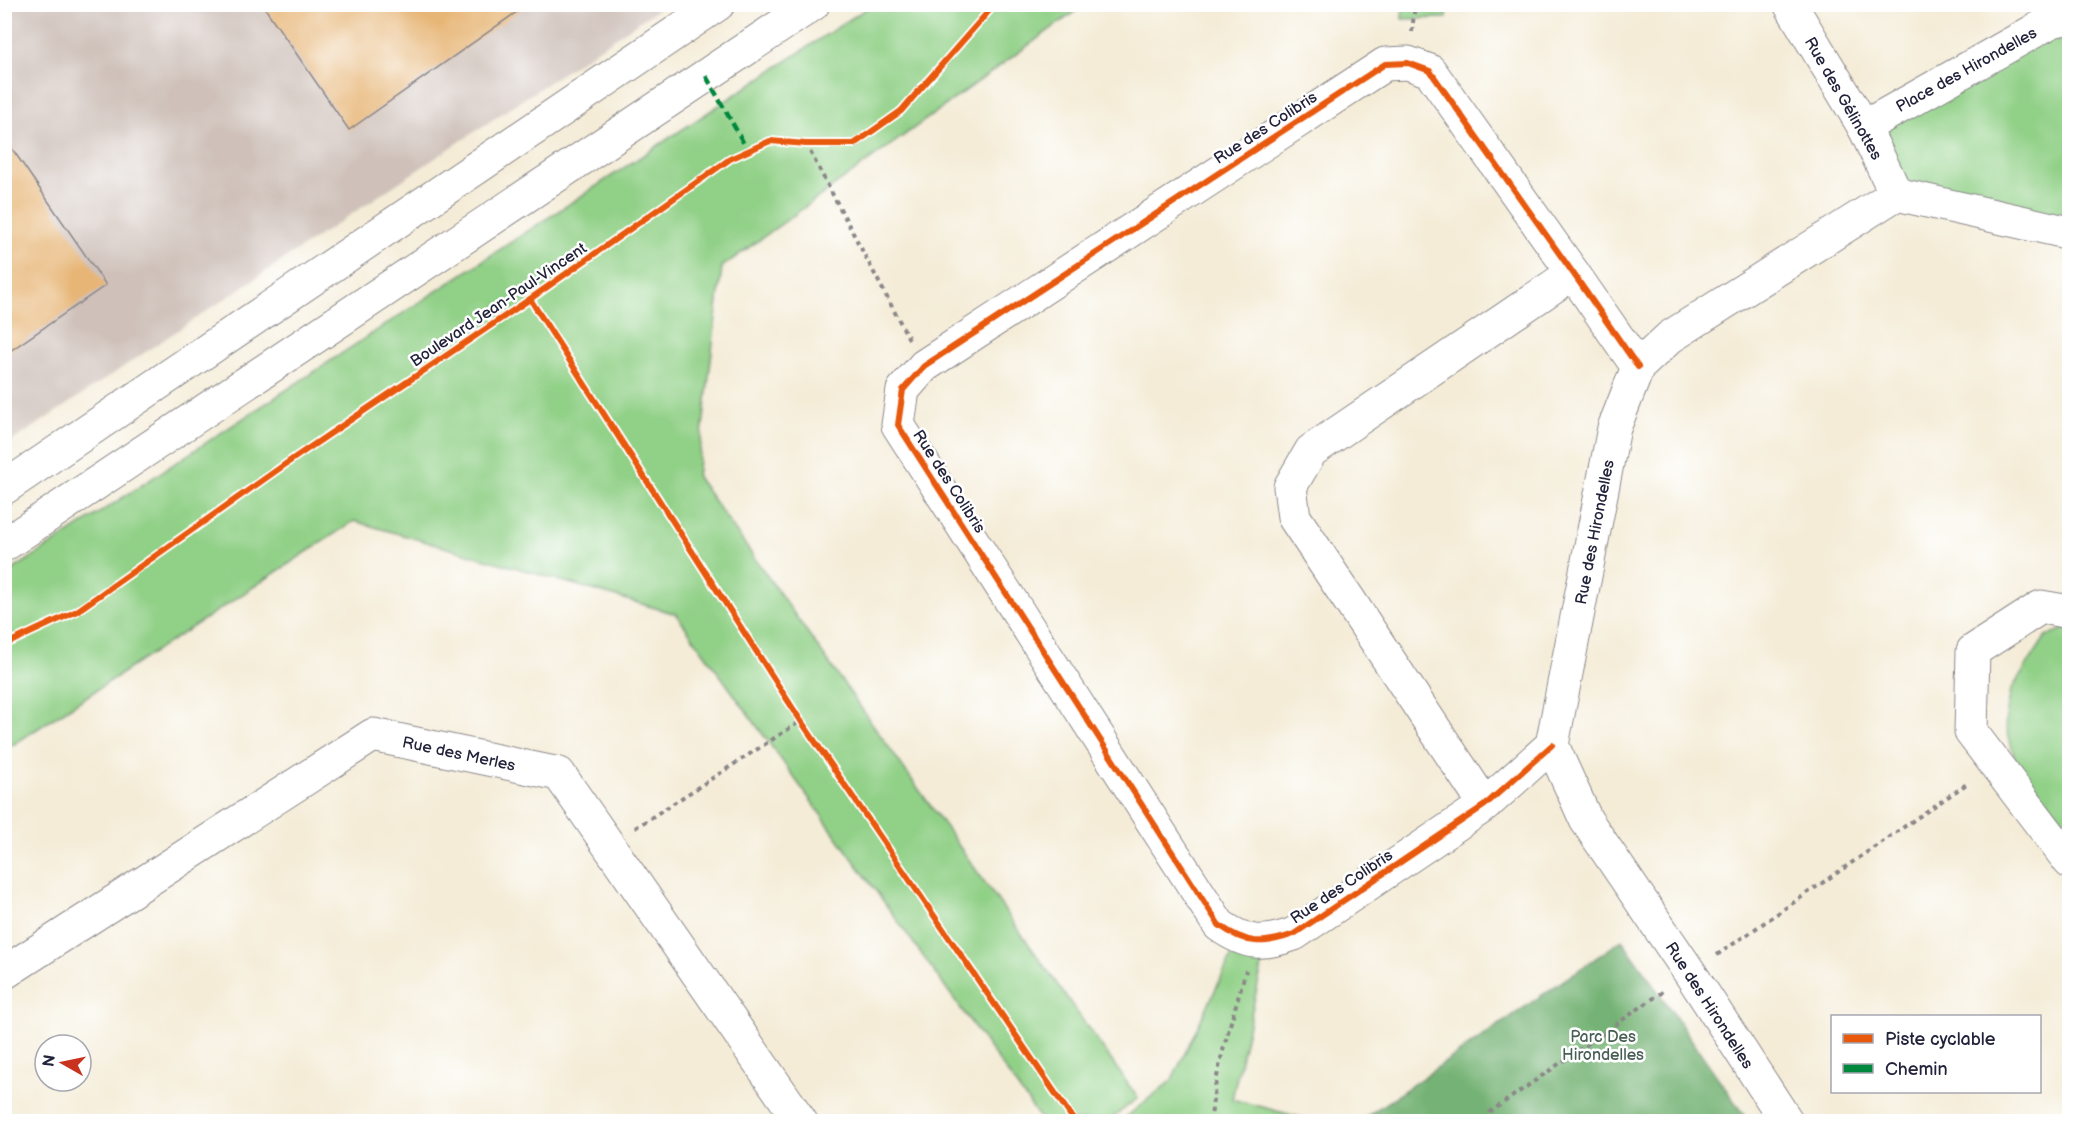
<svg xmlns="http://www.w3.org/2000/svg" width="2074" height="1126" viewBox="0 0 2074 1126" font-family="'Balsamiq Sans',sans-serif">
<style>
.industrial{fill:#cfc1ba}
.green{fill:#91d087;stroke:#5a7961;stroke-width:1.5}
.forest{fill:#74b274;stroke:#4b6a58;stroke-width:1.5}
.building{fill:#e7b677}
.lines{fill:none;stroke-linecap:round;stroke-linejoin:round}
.minor-casing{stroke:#8b8789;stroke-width:35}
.path{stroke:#8b8789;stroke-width:4;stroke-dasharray:4.5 4.5;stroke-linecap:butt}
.minor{stroke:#fff;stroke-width:33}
.quiet{stroke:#00873e;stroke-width:4.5;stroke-dasharray:9 4.5;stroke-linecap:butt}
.cycleway-casing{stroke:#fff;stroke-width:10}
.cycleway{stroke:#e8590c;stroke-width:6}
.labels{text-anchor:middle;stroke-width:5;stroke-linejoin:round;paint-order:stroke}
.street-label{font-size:16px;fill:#22223b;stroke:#fff}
.park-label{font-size:16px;fill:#495f56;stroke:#fff}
</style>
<rect width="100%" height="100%" fill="#fff"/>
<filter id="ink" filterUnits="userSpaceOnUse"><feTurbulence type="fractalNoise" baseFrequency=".0167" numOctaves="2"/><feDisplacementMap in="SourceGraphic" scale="12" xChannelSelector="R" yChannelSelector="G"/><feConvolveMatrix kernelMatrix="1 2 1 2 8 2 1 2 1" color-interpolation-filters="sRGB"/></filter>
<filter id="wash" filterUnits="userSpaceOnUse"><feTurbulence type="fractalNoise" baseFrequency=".008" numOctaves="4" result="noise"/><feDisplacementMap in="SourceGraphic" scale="24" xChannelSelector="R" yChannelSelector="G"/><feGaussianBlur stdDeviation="1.35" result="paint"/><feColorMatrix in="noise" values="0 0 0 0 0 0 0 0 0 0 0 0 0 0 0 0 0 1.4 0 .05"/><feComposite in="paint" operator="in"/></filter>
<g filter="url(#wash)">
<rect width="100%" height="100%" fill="#f4ecd7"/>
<polygon class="industrial" points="5,5 664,5 5,446"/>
<g class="green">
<polygon points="873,4 1084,5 722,267 697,477 1138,1098 1108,1121 1042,1121 676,614 354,521 5,750 5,575"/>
<polygon points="1403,5 1448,5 1447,18 1402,19"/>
<polygon points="2069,17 2069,233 1896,194 1864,127"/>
<polygon points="2069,627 2069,831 2016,763 2005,722 2011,690 2046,636"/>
<polygon points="1232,955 1263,962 1232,1099 1314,1121 1121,1121 1172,1080"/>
</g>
<polygon class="forest" points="1622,940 1748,1121 1360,1121"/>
<g id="blocks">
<g class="building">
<polygon points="262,4 528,4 349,130"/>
<polygon points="4,137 106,285 4,355"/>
</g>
</g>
</g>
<g filter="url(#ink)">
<use href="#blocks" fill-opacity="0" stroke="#8b8789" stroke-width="1.5"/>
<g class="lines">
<g class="minor-casing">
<g id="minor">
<polyline points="1790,4 1864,127 1896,194"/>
<polyline points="1864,127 2052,21 2070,17"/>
<polyline points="4,488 718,4"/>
<polyline points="4,545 813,4"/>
<polyline points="2070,612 2041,607 1973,651 1971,732 2070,862"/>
<path d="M1552,745L1485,805L1294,934C1263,945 1247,945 1219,925L898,425L903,390L924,366L1385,64L1408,63L1430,71L1573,273L1638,367"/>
<polyline points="1485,805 1294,517 1290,487 1311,451 1573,273"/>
<polyline points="4,973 373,735 559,774 801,1122"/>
<polyline points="1787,1122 1690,973 1586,820 1552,745 1614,428 1638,367 1670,337 1896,194 2070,233"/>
</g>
</g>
<g class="path">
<polyline points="1412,32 1415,4"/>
<polyline points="806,144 909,339"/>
<polyline points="635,828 801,721"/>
<polyline points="1717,955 1968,783"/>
<path d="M1211,1122C1213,1074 1233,1017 1246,970"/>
<polyline points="1488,1122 1490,1112 1664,991"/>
</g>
<use href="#minor" class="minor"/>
<g class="quiet">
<polyline points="706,76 748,151"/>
<polyline points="4,627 13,641"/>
</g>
<g class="cycleway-casing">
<g id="cycleway">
<polyline points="530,299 801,721 1075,1122"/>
<polyline points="4,645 77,611 297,456 530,299 730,159 770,141 806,144 854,144 901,111 995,4"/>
<path d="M1552,745L1485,805L1294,934C1263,945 1247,945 1219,925L898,425L903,390L924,366L1385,64L1408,63L1430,71L1573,273L1638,367"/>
</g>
</g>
<use href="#cycleway" class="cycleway"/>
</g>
</g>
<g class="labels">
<g class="street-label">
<text transform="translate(1966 69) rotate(-29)" y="6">Place des Hirondelles</text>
<text transform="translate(1844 98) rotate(60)" y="6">Rue des Gélinottes</text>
<text transform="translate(1265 127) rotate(-33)" y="6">Rue des Colibris</text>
<text transform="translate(498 304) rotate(-34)" y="6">Boulevard Jean-Paul-Vincent</text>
<text transform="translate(950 481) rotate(57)" y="6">Rue des Colibris</text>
<text transform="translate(1594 532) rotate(-79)" y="6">Rue des Hirondelles</text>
<text transform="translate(459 753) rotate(12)" y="6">Rue des Merles</text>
<text transform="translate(1341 886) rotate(-34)" y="6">Rue des Colibris</text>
<text transform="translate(1710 1005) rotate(57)" y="6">Rue des Hirondelles</text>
</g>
<g class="park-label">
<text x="1603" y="1042">Parc Des<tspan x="1603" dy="18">Hirondelles</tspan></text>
</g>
</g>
<rect width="2074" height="1126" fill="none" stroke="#fff" stroke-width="24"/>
<rect x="1831" y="1015" width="210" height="78" fill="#ffffff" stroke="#a7a7b1" stroke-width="1.5"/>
<rect x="1843" y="1034" width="30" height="9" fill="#e8590c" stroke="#a7a7b1" stroke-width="1.5"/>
<text x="1885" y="1045" font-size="18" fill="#22223b">Piste cyclable</text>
<rect x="1843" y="1064" width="30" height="9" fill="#00873e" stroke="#a7a7b1" stroke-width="1.5"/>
<text x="1885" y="1075" font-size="18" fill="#22223b">Chemin</text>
<g transform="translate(63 1063) rotate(279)"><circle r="28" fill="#ffffff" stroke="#a7a7b1" stroke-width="1.5"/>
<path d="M0-4.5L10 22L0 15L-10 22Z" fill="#c8321e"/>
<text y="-9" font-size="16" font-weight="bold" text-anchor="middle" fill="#22223b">N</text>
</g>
</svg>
